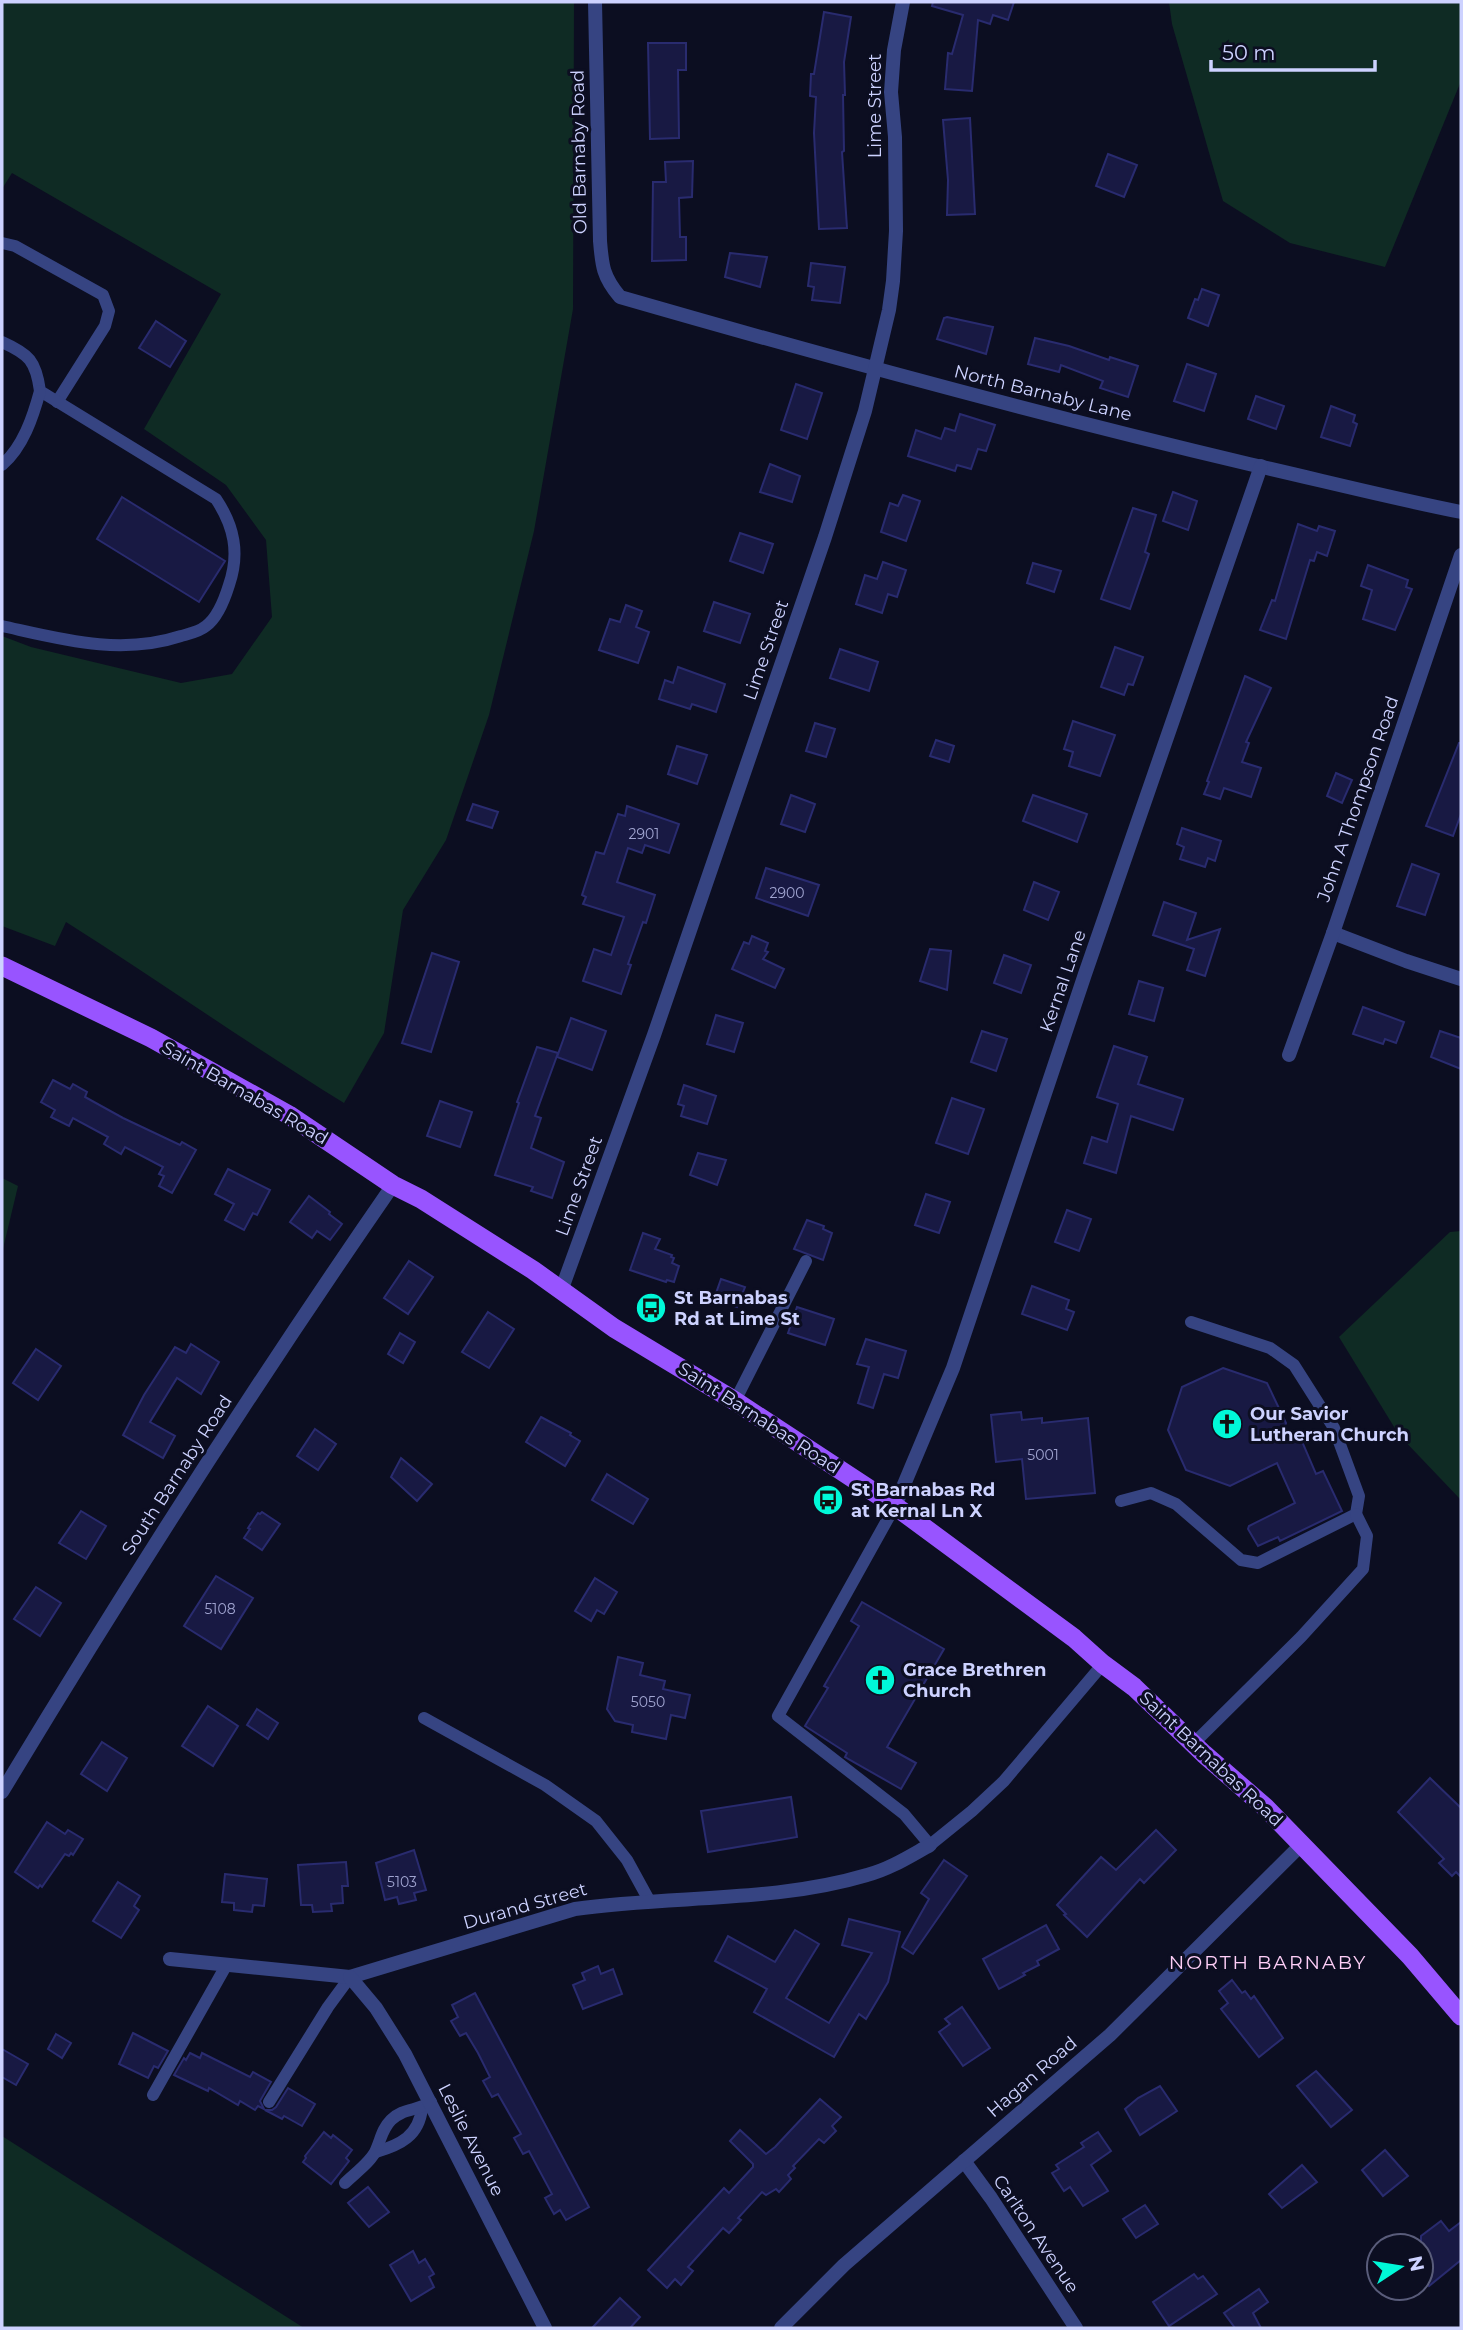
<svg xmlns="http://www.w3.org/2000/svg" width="1463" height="2330" viewBox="0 0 1463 2330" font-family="Montserrat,sans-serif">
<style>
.green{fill:#0f2b24}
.building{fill:#181943;stroke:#292b6f;stroke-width:2}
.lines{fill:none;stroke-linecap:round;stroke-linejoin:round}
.service{stroke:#364482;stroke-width:12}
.minor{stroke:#364482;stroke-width:14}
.tertiary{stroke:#364482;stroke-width:14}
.primary{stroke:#9854ff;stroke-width:19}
.labels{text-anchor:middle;stroke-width:6;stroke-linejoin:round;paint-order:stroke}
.number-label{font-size:14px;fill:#a0a4d0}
.street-label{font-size:18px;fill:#cdd2ff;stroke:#0c0e21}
.poi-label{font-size:18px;font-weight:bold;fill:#cdd2ff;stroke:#0c0e21;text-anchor:start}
.neighbourhood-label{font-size:19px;letter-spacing:2px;fill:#ffcff8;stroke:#0c0e21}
</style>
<rect width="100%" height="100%" fill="#0c0e21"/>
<g class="green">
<path d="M2,2H574L573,309L534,531L489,715L446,840L403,910L384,1033L344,1103C250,1045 159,981 66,922L55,946L2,926V636L31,647L181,683L232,674L272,617L266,540L226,485L144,429L221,294L12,173L2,189Z"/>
<polygon points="1169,2 1461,2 1461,81 1385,267 1290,243 1223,201 1172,24"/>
<polygon points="2,1178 18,1186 2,1253"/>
<polygon points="1461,1231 1461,1500 1399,1435 1339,1337 1450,1232"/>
<polygon points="2,2136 304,2328 2,2328"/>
</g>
<g class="building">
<polygon points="933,2 1014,2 1008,20 993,15 990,24 978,20 972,91 945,89 948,53 952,54 963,15 932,6"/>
<polygon points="824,12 851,17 844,62 845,95 843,95 844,151 842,152 847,228 819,229 814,133 816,97 810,96 811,74 814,74"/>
<polygon points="648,43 686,43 686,70 678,70 679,138 650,139"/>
<polygon points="970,118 975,214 947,215 948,180 943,120"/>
<polygon points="1108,154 1137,165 1124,197 1096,186"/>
<polygon points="693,161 692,197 679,198 680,237 686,237 686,260 652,261 653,182 666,182 665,162"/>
<polygon points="730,253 767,257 760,287 725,277"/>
<polygon points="811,263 845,267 840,303 812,300 814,287 808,286"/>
<polygon points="1202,289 1219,295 1208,326 1188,318 1195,299 1198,300"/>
<polygon points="947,317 993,327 986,354 937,339 944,318"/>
<polygon points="156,321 186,341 170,367 139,348"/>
<polygon points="1035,338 1069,346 1109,360 1110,357 1138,366 1128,397 1100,388 1103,381 1061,365 1059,372 1028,364"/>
<polygon points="1187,364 1216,374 1204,411 1174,401"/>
<polygon points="796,384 822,393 807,439 781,430"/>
<polygon points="1256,396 1284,406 1276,429 1248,419"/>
<polygon points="1331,406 1355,415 1353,422 1357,424 1350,446 1321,437"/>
<polygon points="960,414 995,425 986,451 978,449 971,469 957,465 955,471 908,456 916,430 941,439 945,428 955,431"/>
<polygon points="770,464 800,476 792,502 760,492"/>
<polygon points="1173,492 1197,501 1188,530 1163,521"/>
<polygon points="903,495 920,501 906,541 881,532 890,503 898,506"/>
<polygon points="122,497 225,561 199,602 97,539"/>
<polygon points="1133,508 1156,515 1145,552 1149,554 1130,609 1101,599"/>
<polygon points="1298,524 1317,531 1319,526 1335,531 1327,556 1317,552 1314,561 1310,560 1286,639 1260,630 1272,600 1275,601"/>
<polygon points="740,533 773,544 763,573 730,561"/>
<polygon points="883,562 906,570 897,597 888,594 882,613 856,604 865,575 877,579"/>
<polygon points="1033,563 1061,571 1054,592 1027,583"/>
<polygon points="1368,565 1408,580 1406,587 1412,589 1395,630 1363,619 1372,590 1361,586"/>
<polygon points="714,602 750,614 740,643 704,631"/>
<polygon points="626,605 642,611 636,627 649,632 638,663 599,650 610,619 620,622"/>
<polygon points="1115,647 1143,657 1133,685 1128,684 1124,695 1101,687"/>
<polygon points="840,649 878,662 869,691 830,678"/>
<polygon points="678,667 725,684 716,712 692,704 690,709 659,699 665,680 673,683"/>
<polygon points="1245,676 1271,688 1246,742 1249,743 1242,762 1261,768 1251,797 1224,788 1220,799 1204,794 1209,782 1207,781"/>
<polygon points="1073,721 1115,735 1100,776 1069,766 1073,752 1064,749"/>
<polygon points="815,723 835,729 826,757 806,751"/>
<polygon points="936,740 954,746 949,762 930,756"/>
<polygon points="1459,743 1461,743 1461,814 1453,836 1426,826"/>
<polygon points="677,746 707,755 697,784 668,774"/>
<polygon points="1336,773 1352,780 1342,803 1327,796"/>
<polygon points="791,795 815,804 805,832 781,824"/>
<polygon points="1033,795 1087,814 1077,842 1023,821"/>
<polygon points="473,804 498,812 492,828 467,820"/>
<polygon points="627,806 679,824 669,853 645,845 642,853 628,848 617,882 655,895 646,923 643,922 628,964 631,965 621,994 583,981 594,949 611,955 624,917 583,904 586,897 582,895 596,852 604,854 618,814 625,816"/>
<polygon points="1182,828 1221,841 1215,861 1208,858 1205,867 1180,859 1184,847 1177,844"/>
<polygon points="1412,864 1439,874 1425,915 1397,906"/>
<polygon points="766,868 819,885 808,916 756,898"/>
<polygon points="1034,882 1059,892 1048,920 1024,910"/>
<polygon points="1164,902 1196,913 1187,940 1220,929 1205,976 1187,970 1194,949 1153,935"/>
<polygon points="752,936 768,943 765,951 768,952 763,959 784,969 775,988 732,969 744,942 749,944"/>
<polygon points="930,949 951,951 947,990 920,981"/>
<polygon points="432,953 459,962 431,1052 402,1043"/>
<polygon points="1004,955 1031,965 1021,993 994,983"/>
<polygon points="1139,981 1163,988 1154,1021 1129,1014"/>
<polygon points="1363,1007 1404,1022 1396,1043 1385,1039 1383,1044 1353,1034"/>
<polygon points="716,1015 743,1023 734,1052 707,1044"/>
<polygon points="571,1018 606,1031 592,1070 557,1057"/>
<polygon points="982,1031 1007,1039 996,1071 971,1062"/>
<polygon points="1440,1031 1461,1038 1461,1069 1431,1057"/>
<polygon points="1114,1046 1147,1057 1138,1084 1183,1099 1173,1130 1131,1116 1116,1173 1084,1163 1092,1137 1107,1142 1118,1104 1097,1097"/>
<polygon points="537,1047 558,1053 535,1116 541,1118 531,1148 564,1162 552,1198 531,1191 533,1187 495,1175 519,1103 517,1102"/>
<polygon points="53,1080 70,1089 73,1084 87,1092 85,1097 123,1118 180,1145 182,1142 196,1150 172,1193 159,1186 164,1176 159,1174 163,1167 125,1147 121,1154 104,1144 108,1137 73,1118 69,1126 51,1117 55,1110 41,1102"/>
<polygon points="684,1085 716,1096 707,1124 681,1116 684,1106 678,1104"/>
<polygon points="952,1098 984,1109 968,1154 936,1143"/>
<polygon points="440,1101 472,1112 460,1147 427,1136"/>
<polygon points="698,1153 726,1160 717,1185 690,1175"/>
<polygon points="228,1169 270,1190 257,1215 253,1213 244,1230 225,1220 234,1204 215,1194"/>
<polygon points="926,1194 950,1202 939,1233 915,1225"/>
<polygon points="309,1196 330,1212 329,1214 342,1224 330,1240 317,1231 312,1238 290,1222"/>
<polygon points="1067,1210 1091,1219 1079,1251 1055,1242"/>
<polygon points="807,1220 824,1226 823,1229 832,1233 823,1260 794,1249"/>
<polygon points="643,1233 660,1239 655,1249 672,1255 671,1257 674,1258 672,1263 679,1266 674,1282 667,1280 666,1282 630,1270"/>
<polygon points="409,1261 433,1277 408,1314 384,1298"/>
<polygon points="721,1279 745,1287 737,1307 714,1299"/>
<polygon points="1032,1286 1069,1300 1066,1309 1074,1312 1067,1330 1022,1314"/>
<polygon points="797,1307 834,1319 825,1345 788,1333"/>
<polygon points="488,1312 514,1329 489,1368 462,1352"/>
<polygon points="400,1333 415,1342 403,1363 388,1354"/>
<polygon points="866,1339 906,1351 898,1378 884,1374 873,1408 858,1403 869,1367 857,1364"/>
<polygon points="191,1344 219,1362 201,1394 177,1378 150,1422 175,1436 163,1458 123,1435 144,1395 175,1347 186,1353"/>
<polygon points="36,1349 61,1366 38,1400 13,1383"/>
<polygon points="1223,1368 1267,1383 1286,1423 1282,1434 1301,1439 1316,1474 1323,1471 1342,1511 1280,1541 1278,1537 1258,1546 1248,1529 1249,1526 1295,1503 1277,1463 1230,1486 1186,1470 1168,1430 1182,1387"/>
<polygon points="1021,1412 1022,1420 1042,1418 1042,1423 1088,1418 1095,1493 1026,1499 1022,1459 996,1462 991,1415"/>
<polygon points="541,1417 571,1433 570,1435 580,1441 565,1466 526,1442"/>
<polygon points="315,1429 336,1444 318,1470 297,1456"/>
<polygon points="401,1458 432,1484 417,1501 391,1477"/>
<polygon points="607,1474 648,1499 633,1524 592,1500"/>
<polygon points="81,1511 106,1526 86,1559 59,1543"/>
<polygon points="262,1512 280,1524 262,1550 244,1538 250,1529 248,1528 258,1513 260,1514"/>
<polygon points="216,1576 253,1598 221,1649 184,1626"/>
<polygon points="595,1578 617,1592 604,1614 597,1610 591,1621 575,1611"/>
<polygon points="36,1587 61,1603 40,1636 14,1619"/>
<polygon points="862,1602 944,1649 887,1747 916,1763 901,1789 845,1757 847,1753 805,1726 828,1688 824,1686 859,1626 851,1621"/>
<polygon points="618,1657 643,1663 640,1675 665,1681 663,1689 690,1695 685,1718 671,1715 666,1739 632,1732 633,1725 615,1721 607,1709"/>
<polygon points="208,1706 238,1726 213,1766 182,1746"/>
<polygon points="257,1709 278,1723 268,1739 247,1725"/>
<polygon points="102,1742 127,1758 107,1791 81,1774"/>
<polygon points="1430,1778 1461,1808 1461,1877 1456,1872 1452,1876 1439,1863 1444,1859 1398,1812"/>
<polygon points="791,1797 797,1837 708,1852 701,1811"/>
<polygon points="47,1822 65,1834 68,1830 83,1839 73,1855 71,1853 69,1856 65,1854 42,1887 40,1885 38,1888 15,1872"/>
<polygon points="1156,1830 1176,1850 1144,1883 1140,1879 1087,1937 1064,1915 1066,1914 1057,1905 1101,1857 1116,1870"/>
<polygon points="414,1850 426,1890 414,1893 416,1900 399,1904 397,1897 385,1900 376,1863"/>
<polygon points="944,1860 967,1876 913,1954 902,1947 929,1899 921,1893"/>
<polygon points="346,1862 348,1886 342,1886 343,1903 331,1904 332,1911 313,1912 312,1905 301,1905 298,1865"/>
<polygon points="225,1874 267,1879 264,1906 253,1905 252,1912 234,1910 234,1903 222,1902"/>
<polygon points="118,1882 140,1896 134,1906 139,1910 121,1938 93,1921"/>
<polygon points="849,1919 900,1932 888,1982 866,2019 859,2014 834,2057 754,2012 767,1989 715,1961 728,1936 775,1962 795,1930 819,1944 786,1998 829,2023 872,1953 842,1945"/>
<polygon points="1046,1925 1059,1949 1037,1961 1039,1965 1023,1973 1025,1975 999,1989 983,1959"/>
<polygon points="598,1966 601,1974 613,1969 622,1994 583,2009 573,1985 585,1980 582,1973"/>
<polygon points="1232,1980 1242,1993 1245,1991 1251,1999 1254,1996 1283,2038 1259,2057 1221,2009 1228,2003 1219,1991"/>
<polygon points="475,1993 589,2207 566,2220 560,2210 554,2214 545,2198 552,2194 529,2151 523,2154 514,2138 521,2134 498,2094 492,2097 483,2081 490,2077 478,2053 466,2033 460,2036 451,2021 458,2017 452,2005"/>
<polygon points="962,2007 990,2048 963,2066 939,2032 950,2024 945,2019"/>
<polygon points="133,2033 168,2051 158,2068 154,2066 148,2078 119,2064"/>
<polygon points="56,2034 71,2043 62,2058 48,2049"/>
<polygon points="2,2049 28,2064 16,2085 2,2077"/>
<polygon points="190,2053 200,2058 202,2053 250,2077 253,2072 271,2082 260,2101 264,2109 258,2106 255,2110 240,2101 238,2105 209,2088 208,2091 174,2075 184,2058 186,2060"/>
<polygon points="1316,2071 1352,2110 1331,2127 1297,2086"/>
<polygon points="1160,2086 1177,2111 1140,2135 1125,2109 1138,2098"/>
<polygon points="288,2088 315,2104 302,2126 284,2116 282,2119 265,2110 272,2110 276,2107"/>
<polygon points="820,2099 841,2117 832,2126 836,2131 824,2143 819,2139 793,2166 795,2168 788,2175 791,2179 779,2192 776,2189 766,2195 762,2192 738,2218 741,2220 729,2233 723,2228 688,2267 693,2271 681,2285 675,2279 667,2288 648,2270 724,2188 729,2193 753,2167 753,2164 730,2141 740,2130 766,2154 775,2147"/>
<polygon points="324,2132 331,2138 333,2135 352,2150 346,2158 349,2161 331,2184 303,2162 306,2158 305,2156"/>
<polygon points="1098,2132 1111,2151 1091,2165 1108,2191 1083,2206 1070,2187 1064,2191 1052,2173 1059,2169 1056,2165 1084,2147 1081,2143"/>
<polygon points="1385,2150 1408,2176 1383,2196 1362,2170"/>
<polygon points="1302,2165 1317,2182 1282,2208 1269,2194"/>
<polygon points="368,2187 389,2212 369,2227 348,2203"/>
<polygon points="1145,2205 1158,2224 1136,2238 1123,2219"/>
<polygon points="1441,2221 1449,2231 1461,2222 1461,2260 1429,2286 1421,2275 1421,2236"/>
<polygon points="413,2251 419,2263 425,2259 434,2274 429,2277 434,2287 411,2301 390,2265"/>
<polygon points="1194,2274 1198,2279 1203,2276 1217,2294 1169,2326 1153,2302"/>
<polygon points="1259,2289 1268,2302 1253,2313 1261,2328 1235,2328 1224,2313"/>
<polygon points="620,2298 640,2317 630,2328 592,2328"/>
</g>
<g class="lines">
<g class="service">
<polyline points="2,243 15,246 103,295 109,311 105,326 57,402"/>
<path d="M2,342C29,354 36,361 40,391L216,499C234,526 240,553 229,585C225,598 217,618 206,626C199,632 188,634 181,636C120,656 61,639 2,626"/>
<path d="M2,465C23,447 33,417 40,391"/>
<polyline points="735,1401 806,1261"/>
<polyline points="1121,1501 1151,1493 1176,1504 1241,1560 1258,1563 1356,1514 1359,1496 1334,1428 1294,1365 1270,1348 1191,1322"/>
<polyline points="895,1506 778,1716 904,1814 930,1845 972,1811 1004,1781 1103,1664"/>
<polyline points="424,1718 545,1785 596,1821 627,1860 650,1902"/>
<polyline points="1193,1744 1301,1637 1363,1569 1367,1536 1356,1514"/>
<polyline points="153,2095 227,1964"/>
<polyline points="269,2102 328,2007 350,1977"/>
<path d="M376,2152C400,2145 419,2136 422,2108"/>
<path d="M345,2183C355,2173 371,2162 376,2150C381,2139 382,2129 391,2120C403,2108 418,2111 431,2102"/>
</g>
<g class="minor">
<path d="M595,2L600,241C602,266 603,277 620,297C828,357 1038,414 1249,464C1320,480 1390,498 1461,512"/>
<polyline points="1333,933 1406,961 1461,979"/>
<polyline points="1289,1055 1333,933 1461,555"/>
<polyline points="561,1291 654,1035 825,537 865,411 889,310 893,281 896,231 895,137 891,92 894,50 903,2"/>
<polyline points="895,1506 953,1368 1085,974 1261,466"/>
<path d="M2,1792C126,1586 256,1383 393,1185"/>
<path d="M170,1959L350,1977L575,1909C672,1895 773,1903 867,1875C890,1869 910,1856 930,1845"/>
<polyline points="350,1977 376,2008 405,2054 545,2328"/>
<polyline points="964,2161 991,2198 1076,2328"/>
</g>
<polyline class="tertiary" points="781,2328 844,2265 1110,2035 1300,1846"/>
<polyline class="primary" points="2,966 151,1038 289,1115 393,1185 421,1199 533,1270 614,1328 735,1401 895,1506 1074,1638 1103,1664 1134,1687 1204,1754 1265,1807 1410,1956 1461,2016"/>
</g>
<defs>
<g id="bus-disc" transform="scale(1.575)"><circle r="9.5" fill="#00f8d8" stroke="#0c0e21"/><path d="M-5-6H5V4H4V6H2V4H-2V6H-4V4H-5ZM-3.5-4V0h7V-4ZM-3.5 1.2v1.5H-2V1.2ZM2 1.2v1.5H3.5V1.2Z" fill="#111"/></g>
<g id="church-disc" transform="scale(1.575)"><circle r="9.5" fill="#00f8d8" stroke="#0c0e21"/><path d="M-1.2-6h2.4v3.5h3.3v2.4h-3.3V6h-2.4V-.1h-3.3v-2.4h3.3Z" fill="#111"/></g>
</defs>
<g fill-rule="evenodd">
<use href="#bus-disc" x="651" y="1308"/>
<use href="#church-disc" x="1227" y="1424"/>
<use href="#bus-disc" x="828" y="1500"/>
<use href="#church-disc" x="880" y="1680"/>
</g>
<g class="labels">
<g class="number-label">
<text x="644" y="839">2901</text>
<text x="787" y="898">2900</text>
<text x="1043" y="1460">5001</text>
<text x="220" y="1614">5108</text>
<text x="648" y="1707">5050</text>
<text x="402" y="1887">5103</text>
</g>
<g class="street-label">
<text transform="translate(875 106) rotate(-90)" y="6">Lime Street</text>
<text transform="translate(579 152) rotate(-91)" y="6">Old Barnaby Road</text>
<text transform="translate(1043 393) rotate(14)" y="6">North Barnaby Lane</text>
<text transform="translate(766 650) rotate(-71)" y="6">Lime Street</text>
<text transform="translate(1358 799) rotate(-71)" y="6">John A Thompson Road</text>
<text transform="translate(1063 981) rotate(-71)" y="6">Kernal Lane</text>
<text transform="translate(245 1093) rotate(30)" y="6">Saint Barnabas Road</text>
<text transform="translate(579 1186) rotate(-70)" y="6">Lime Street</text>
<text transform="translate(759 1418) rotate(33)" y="6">Saint Barnabas Road</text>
<text transform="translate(177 1475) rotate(-57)" y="6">South Barnaby Road</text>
<text transform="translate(1211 1759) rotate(43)" y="6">Saint Barnabas Road</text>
<text transform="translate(525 1906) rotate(-16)" y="6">Durand Street</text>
<text transform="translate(1032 2077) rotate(-41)" y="6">Hagan Road</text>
<text transform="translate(471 2140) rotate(63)" y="6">Leslie Avenue</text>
<text transform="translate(1036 2234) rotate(56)" y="6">Carlton Avenue</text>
</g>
<g class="poi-label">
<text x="674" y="1304">St Barnabas<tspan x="674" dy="21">Rd at Lime St</tspan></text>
<text x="1250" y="1420">Our Savior<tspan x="1250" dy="21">Lutheran Church</tspan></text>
<text x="851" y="1496">St Barnabas Rd<tspan x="851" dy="21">at Kernal Ln X</tspan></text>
<text x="903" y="1676">Grace Brethren<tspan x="903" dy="21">Church</tspan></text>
</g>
<g class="neighbourhood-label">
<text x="1268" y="1969">NORTH BARNABY</text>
</g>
</g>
<rect width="1463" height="2330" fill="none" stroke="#cdd2ff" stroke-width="7"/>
<g transform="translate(1400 2267) rotate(78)"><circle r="33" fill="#0c0e21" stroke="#595c7a" stroke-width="2"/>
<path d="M0-5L12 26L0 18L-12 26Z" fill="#00f8d8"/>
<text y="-10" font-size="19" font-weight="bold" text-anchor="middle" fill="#cdd2ff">N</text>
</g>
<path d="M1211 60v10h164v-10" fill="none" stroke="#cdd2ff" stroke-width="3.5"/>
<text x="1222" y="60" font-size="21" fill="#cdd2ff" stroke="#0c0e21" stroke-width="5" paint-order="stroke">50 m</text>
</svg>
